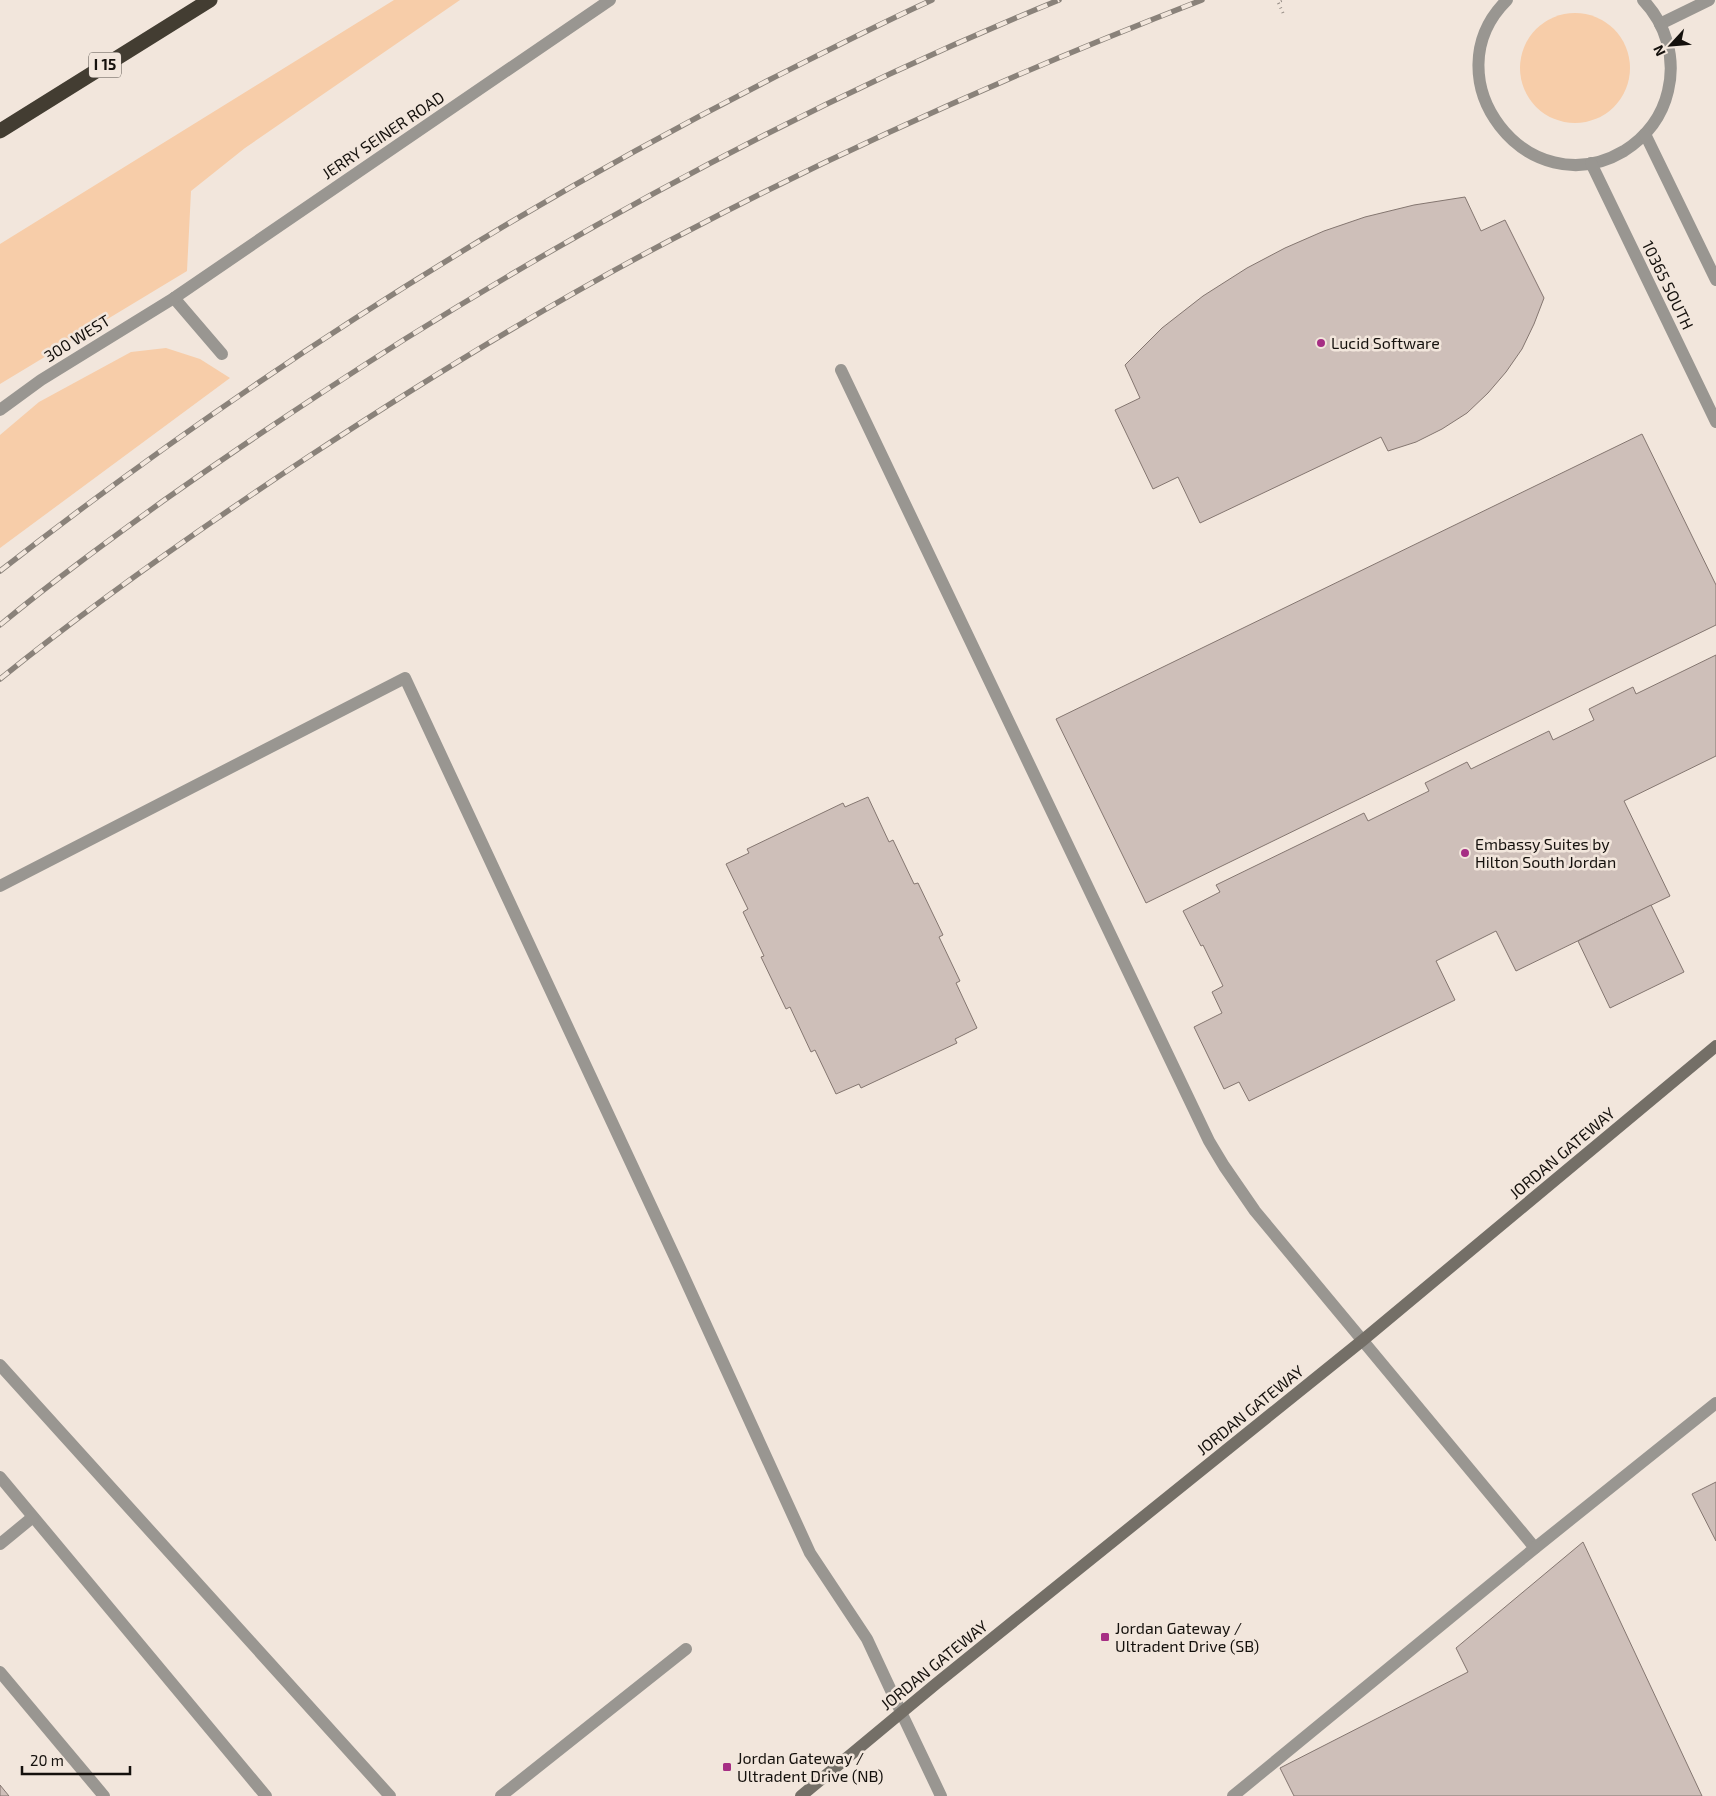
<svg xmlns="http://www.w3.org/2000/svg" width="1716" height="1796" viewBox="0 0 1716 1796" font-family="'Exo 2',sans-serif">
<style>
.green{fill:#f7cda9}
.building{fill:#cebfb9;stroke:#847670}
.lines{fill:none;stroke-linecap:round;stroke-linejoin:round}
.path{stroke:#958c85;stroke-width:3;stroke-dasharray:1 4;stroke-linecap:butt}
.service{stroke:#999691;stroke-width:12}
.minor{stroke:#999691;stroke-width:12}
.secondary{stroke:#746f67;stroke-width:12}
.motorway{stroke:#433d32;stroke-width:15}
.rail-casing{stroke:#8a827a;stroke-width:5.5}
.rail{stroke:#f2e6dc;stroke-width:4;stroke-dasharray:11;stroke-linecap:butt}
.poi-dot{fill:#a62e84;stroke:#f2e6dc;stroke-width:2}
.labels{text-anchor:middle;stroke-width:5;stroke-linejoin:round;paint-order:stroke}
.shield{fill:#f2e6dc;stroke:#57514b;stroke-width:1}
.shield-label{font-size:15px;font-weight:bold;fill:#15110d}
.street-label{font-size:16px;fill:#15110d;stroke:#f2e6dc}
.poi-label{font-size:16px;fill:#15110d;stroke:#f2e6dc;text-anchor:start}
</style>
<rect width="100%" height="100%" fill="#f2e6dc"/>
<g class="green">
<polygon points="394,0 460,0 245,148 191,191 187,271 0,384 0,244"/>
<circle cx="1575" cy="68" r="55"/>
<polygon points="166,348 200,359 230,378 0,548 0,435 39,402 131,352"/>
</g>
<g class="building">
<polygon points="1465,197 1481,231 1505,220 1544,298 1534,324 1522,349 1506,372 1488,393 1467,413 1442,429 1416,442 1388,451 1381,437 1200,523 1178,477 1153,489 1115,410 1140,398 1125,365 1162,328 1203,296 1247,268 1285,248 1324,231 1365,217 1414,205"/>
<polygon points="1642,434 1716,585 1716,625 1146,903 1056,719"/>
<polygon points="1716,655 1716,756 1624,801 1670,896 1516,971 1496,931 1436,961 1455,1000 1249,1101 1239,1082 1224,1089 1194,1027 1222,1013 1212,992 1223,986 1203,945 1201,946 1183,911 1220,892 1216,885 1364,813 1368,821 1429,791 1425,783 1467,762 1471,769 1549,731 1553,740 1594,720 1589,709 1633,687 1636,694"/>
<polygon points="868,797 889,842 893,840 914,884 918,883 943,935 939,937 960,981 956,983 977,1028 955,1039 957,1043 861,1088 859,1084 836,1094 815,1050 811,1052 790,1007 786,1009 761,957 764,956 743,912 748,909 726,864 749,853 747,849 843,803 845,807"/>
<polygon points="1651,905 1684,972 1610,1008 1578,941"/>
<polygon points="1716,1482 1716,1541 1692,1494"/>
<polygon points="1583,1542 1702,1796 1294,1796 1280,1768 1468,1672 1456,1648"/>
<polygon points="0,1785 9,1796 0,1796"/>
</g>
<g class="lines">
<polyline class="path" points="1283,13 1278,2 1283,0"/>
<g class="service">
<polyline points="1660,24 1709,0"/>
<polyline points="174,298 222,354"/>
<polyline points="841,370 1209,1141 1224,1166 1255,1211 1535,1548"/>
<polyline points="0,886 405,678 679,1266 810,1553 867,1639 901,1712"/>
<polyline points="0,1365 390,1796"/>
<polyline points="0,1477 266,1796"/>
<polyline points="0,1544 33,1517"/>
<polyline points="0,1672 104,1796"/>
<polyline points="501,1796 686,1649"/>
<polyline points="1233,1796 1535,1548 1716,1403"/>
</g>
<g class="minor">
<path d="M1507,0C1428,78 1528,208 1624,151C1646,137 1662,117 1668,91C1676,58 1666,24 1643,0"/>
<polyline points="1645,134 1716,280"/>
<polyline points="1591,163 1716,422"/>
<polyline points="0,410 41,380 174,298 610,0"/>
<polyline points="901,1712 941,1796"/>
</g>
<polyline class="secondary" points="801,1796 937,1683 1363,1340 1716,1046"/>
<polyline class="motorway" points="0,131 210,0"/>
<g class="rail-casing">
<g id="rail">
<path d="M0,571C240,384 498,218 769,80C823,53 877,25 932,0"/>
<path d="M0,625C53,581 108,541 163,501C242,445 323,391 405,339C613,209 831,93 1059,0"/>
<path d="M0,679C99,599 205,525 311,455C433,375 558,298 688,231C854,144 1027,68 1202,0"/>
</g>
</g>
<use href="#rail" class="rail"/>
</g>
<g class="poi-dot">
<circle cx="1321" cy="343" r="5"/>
<circle cx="1465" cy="853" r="5"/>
<rect x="1100" y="1632" width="10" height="10" rx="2.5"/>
<rect x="722" y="1762" width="10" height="10" rx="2.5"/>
</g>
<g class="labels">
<rect class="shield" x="89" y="52.5" width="32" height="25" rx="4"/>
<g class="shield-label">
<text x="105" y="70">I 15</text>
</g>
<g class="street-label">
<text transform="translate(383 135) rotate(-34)" y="6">JERRY SEINER ROAD</text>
<text transform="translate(1668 285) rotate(64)" y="6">10365 SOUTH</text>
<text transform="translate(77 338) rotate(-32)" y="6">300 WEST</text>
<text transform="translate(1562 1153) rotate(-40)" y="6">JORDAN GATEWAY</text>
<text transform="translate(1250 1410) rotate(-39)" y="6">JORDAN GATEWAY</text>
<text transform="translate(934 1665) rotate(-39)" y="6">JORDAN GATEWAY</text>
</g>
<g class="poi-label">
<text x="1331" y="349">Lucid Software</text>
<text x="1475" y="850">Embassy Suites by<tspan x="1475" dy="18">Hilton South Jordan</tspan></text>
<text x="1115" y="1634">Jordan Gateway /<tspan x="1115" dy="18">Ultradent Drive (SB)</tspan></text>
<text x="737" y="1764">Jordan Gateway /<tspan x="737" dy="18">Ultradent Drive (NB)</tspan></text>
</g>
</g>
<g transform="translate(1671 45) rotate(244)" stroke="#f2e6dc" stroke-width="4" paint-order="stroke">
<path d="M0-4L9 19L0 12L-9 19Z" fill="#15110d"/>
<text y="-8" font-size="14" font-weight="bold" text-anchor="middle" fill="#15110d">N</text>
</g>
<path d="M22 1766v8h108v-8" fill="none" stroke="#15110d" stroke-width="2.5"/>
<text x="30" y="1766" font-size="15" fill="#15110d" stroke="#f2e6dc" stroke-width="4" paint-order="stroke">20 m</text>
</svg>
